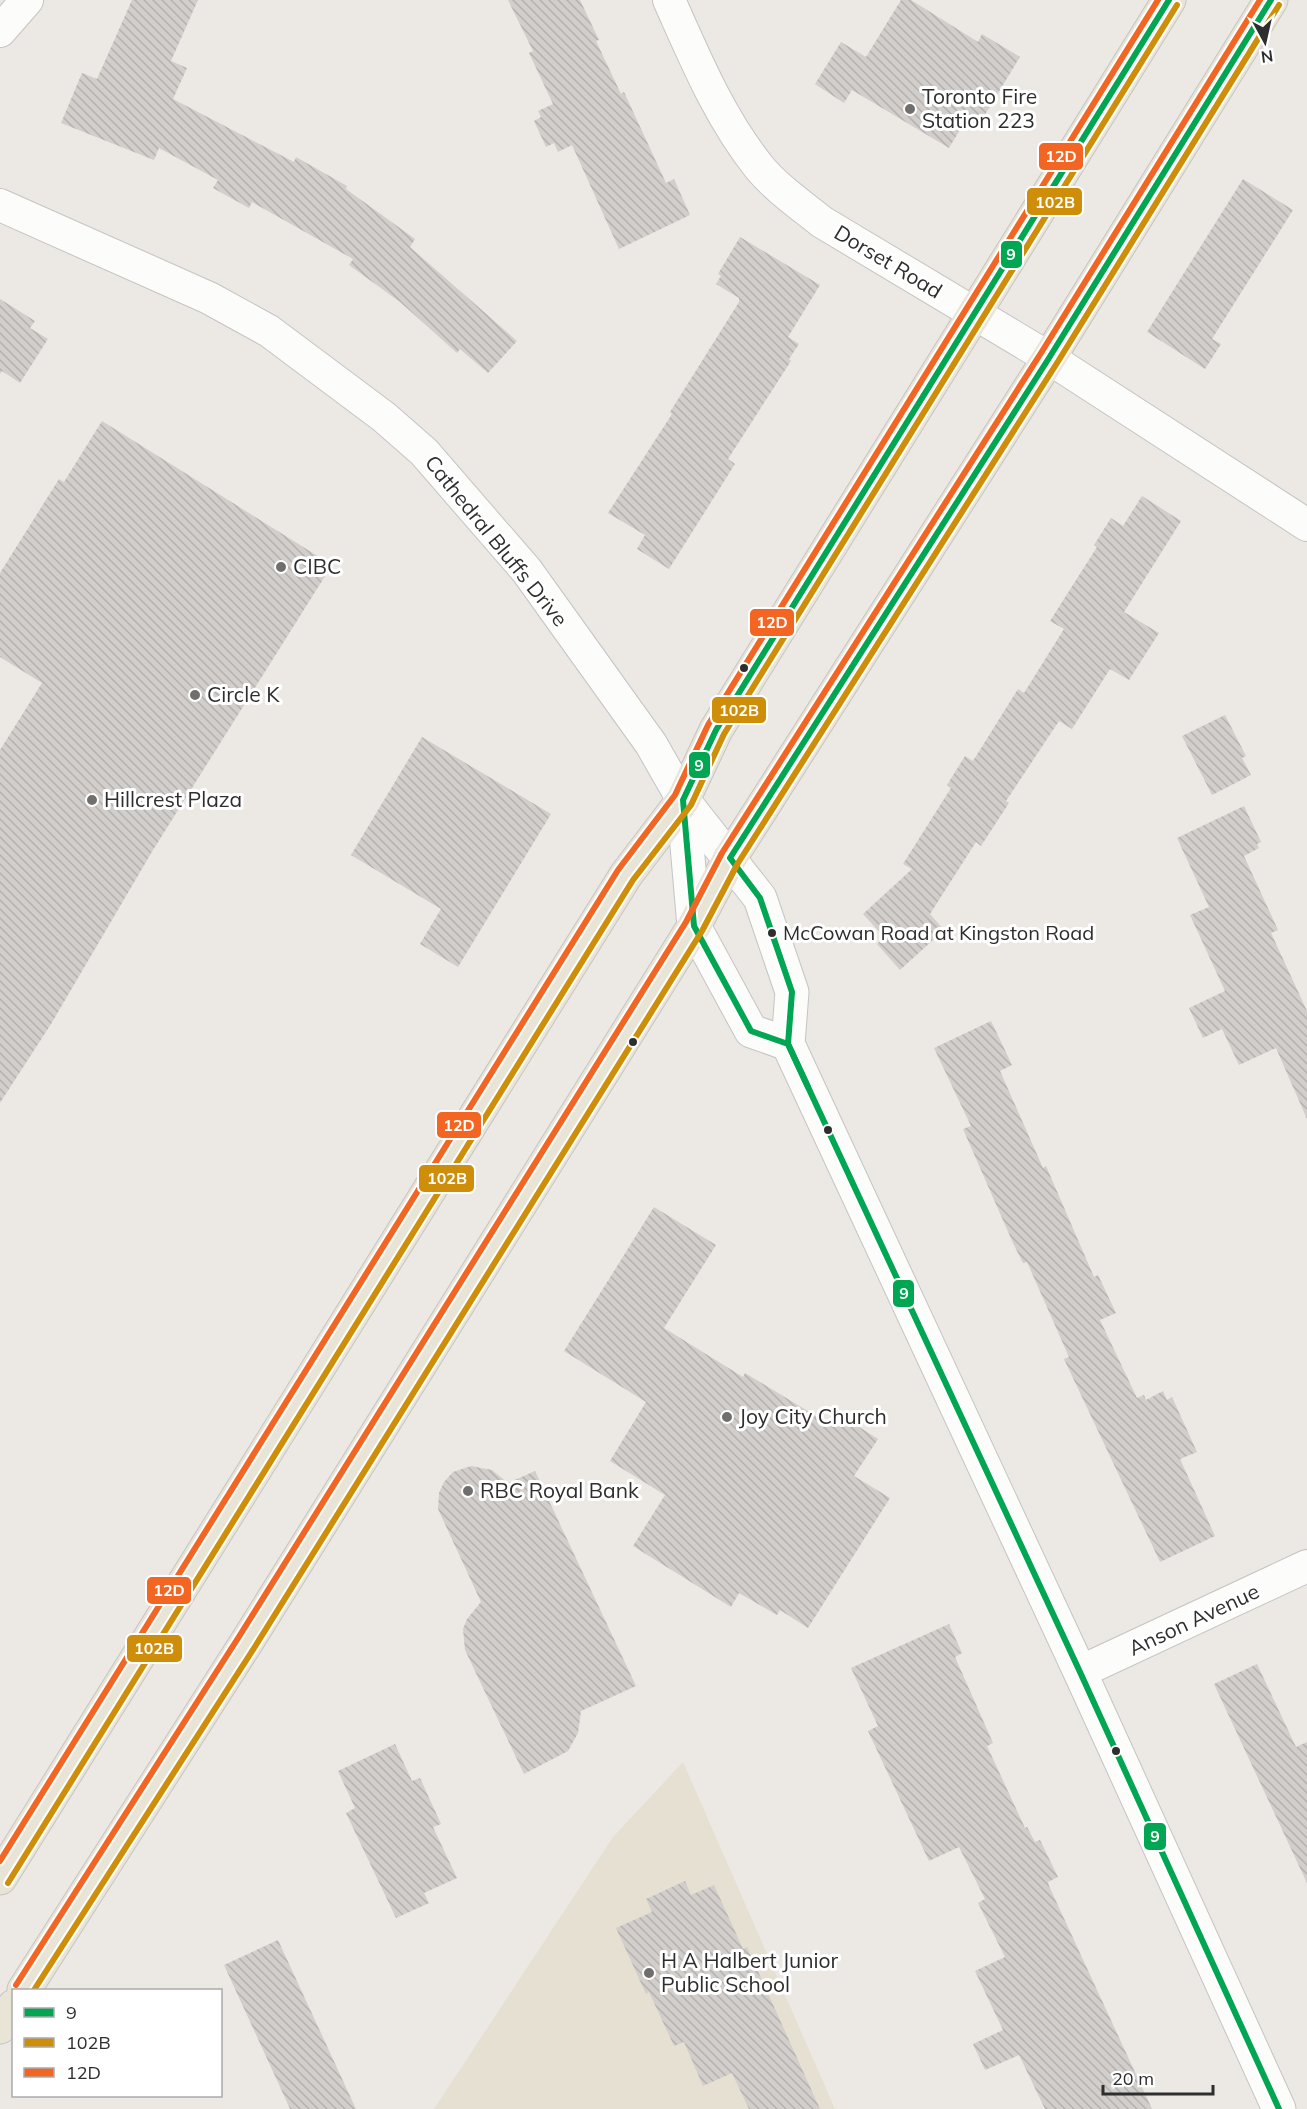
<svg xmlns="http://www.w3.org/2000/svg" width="1307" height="2109" viewBox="0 0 1307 2109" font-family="Mulish,sans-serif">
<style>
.education{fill:#e6e0d3}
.building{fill:url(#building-back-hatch)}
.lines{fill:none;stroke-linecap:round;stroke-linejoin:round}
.street-casing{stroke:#c5c4c5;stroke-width:34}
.secondary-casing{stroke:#c5c4c5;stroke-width:35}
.primary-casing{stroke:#c6c5c4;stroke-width:35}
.street{stroke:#fcfcfb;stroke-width:32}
.secondary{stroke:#fcfcfb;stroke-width:33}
.primary{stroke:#e8e4d6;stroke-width:33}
.bus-1-casing{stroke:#fff;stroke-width:10}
.bus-2-casing{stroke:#fff;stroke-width:10}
.bus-3-casing{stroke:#fff;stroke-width:10}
.bus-1{stroke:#00a651;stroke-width:6}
.bus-2{stroke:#cf8e09;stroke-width:6}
.bus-3{stroke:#f26522;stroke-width:6}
.poi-dot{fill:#706f6e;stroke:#fff;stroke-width:2}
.bus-dot{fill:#2e2e2e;stroke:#fff;stroke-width:2}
.labels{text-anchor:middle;stroke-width:6;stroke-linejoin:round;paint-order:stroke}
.bus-label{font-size:20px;fill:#2e2e2e;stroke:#fff;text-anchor:start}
.poi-label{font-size:21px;fill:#2e2e2e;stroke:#fff;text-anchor:start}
.street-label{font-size:21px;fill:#2e2e2e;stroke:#fff}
.line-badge{stroke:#fff;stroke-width:2}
.badge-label{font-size:16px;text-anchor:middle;font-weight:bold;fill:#fff}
</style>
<defs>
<pattern id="building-back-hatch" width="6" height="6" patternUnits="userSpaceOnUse" patternTransform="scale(1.5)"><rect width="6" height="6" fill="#d1cecb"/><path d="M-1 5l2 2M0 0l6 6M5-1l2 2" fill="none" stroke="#b4b1af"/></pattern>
</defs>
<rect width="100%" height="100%" fill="#ece8e4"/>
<polygon class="education" points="683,1762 835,2109 434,2109 613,1837"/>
<g class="building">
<polygon points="132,0 198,0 171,61 187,68 173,99 294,162 296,157 347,186 346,189 415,239 410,247 517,341 488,373 460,349 457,353 400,302 349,265 353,259 252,202 249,208 213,188 218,180 159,148 154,160 61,123 82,73 97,79"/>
<polygon points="508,0 580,0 599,40 596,41 621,94 624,92 666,183 674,179 690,215 619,249 572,145 558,152 554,143 546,147 534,121 541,117 538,111 553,104 529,53 533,51"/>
<polygon points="901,0 911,0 978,42 982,34 1020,57 978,126 967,118 949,148 852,90 844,103 815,84 841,42 866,57"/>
<polygon points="1243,179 1293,210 1212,339 1221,344 1205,369 1147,332"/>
<polygon points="740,237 820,285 788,337 799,344 789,359 791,361 728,459 735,464 669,569 637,549 645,535 608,513 672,414 670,412 739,302 739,298 716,284 721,276 718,274"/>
<polygon points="0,299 35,321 30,328 48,339 20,383 2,371 0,374"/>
<polygon points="102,421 332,565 153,850 51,1024 0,1103 0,750 42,683 0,657 0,573 59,479 64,482"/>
<polygon points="1142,496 1181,521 1124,612 1159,633 1129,680 1110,669 1072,729 1059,721 1006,801 1009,803 981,846 976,842 930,914 944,930 900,970 877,944 884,937 863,914 912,869 903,864 951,788 947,785 965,756 973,761 1018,689 1024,693 1064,629 1050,621 1097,547 1094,545 1111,518 1123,526"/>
<polygon points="1225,715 1246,756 1242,758 1251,775 1212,795 1182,736"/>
<polygon points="422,737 551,814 458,967 420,944 441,909 351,855"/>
<polygon points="1244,806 1261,842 1257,844 1259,848 1244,856 1278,930 1271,933 1307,1011 1307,1119 1276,1048 1239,1065 1222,1029 1203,1038 1189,1008 1225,991 1190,915 1209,907 1177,838"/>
<polygon points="991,1021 1012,1065 1000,1071 1043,1168 1046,1166 1094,1277 1098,1275 1116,1313 1100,1320 1137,1398 1144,1395 1146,1400 1163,1391 1167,1400 1172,1397 1197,1452 1180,1459 1215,1536 1160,1562 1064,1359 1069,1357 1027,1262 1023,1263 1013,1243 963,1129 971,1126 934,1048"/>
<polygon points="654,1207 716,1245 664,1328 743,1377 745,1373 829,1424 836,1412 878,1439 854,1476 890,1498 808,1628 780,1610 777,1615 739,1593 731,1607 633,1546 665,1495 610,1461 646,1402 564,1351"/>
<polygon points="471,1466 492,1470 508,1483 535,1471 636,1686 581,1711 578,1733 568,1751 524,1774 465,1650 463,1629 467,1619 481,1602 438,1509 439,1493 444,1482 453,1472"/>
<polygon points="949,1624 962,1653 955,1657 993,1743 987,1746 1025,1828 1027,1827 1035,1842 1040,1840 1058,1877 1048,1882 1049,1886 1152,2109 1045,2109 1019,2055 985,2070 973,2044 1003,2030 975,1971 1005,1957 978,1903 985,1899 959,1847 929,1861 868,1731 878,1726 851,1668"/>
<polygon points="1257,1664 1296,1747 1307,1742 1307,1883 1214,1684"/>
<polygon points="395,1744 412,1781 420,1778 441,1824 433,1827 457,1878 424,1893 429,1903 396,1918 346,1813 355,1808 338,1771"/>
<polygon points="685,1881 691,1895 714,1885 743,1949 747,1947 820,2109 749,2109 732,2073 703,2086 684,2042 674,2046 649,1992 646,1994 616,1928 652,1912 646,1899"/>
<polygon points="278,1940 356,2109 290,2109 281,2089 224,1965"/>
</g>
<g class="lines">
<g class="street-casing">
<g id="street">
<path d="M669,0C695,58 719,117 759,167C776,188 801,205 822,222L1049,358L1307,525"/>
<polyline points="0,31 27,0"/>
<polyline points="0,205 209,298 269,331 384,417 424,452 527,571 651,744 683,800"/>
<polyline points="1080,1672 1307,1566"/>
</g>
</g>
<g class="secondary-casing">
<g id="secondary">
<polyline points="683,800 760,898 792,992 788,1044 1080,1672 1279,2109"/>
<polyline points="683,800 694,926 751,1031 788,1044"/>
</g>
</g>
<g class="primary-casing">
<g id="primary">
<polyline points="0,1878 626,875 683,800 716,730 1169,0"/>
<polyline points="24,1990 248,1640 694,926 730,858 1049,358 1271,0"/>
<polyline points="0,2027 14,2006"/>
</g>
</g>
<use href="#street" class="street"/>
<use href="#secondary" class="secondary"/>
<use href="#primary" class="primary"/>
<g class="bus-1-casing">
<g id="bus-1">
<polyline points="1169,0 716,730 683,800 694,926 751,1031 788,1044 1080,1672 1279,2109"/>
<polyline points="808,1087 788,1044 792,992 760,898 730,858 1049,358 1271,0"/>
</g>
</g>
<g class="bus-2-casing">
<g id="bus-2">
<polyline points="8,1883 633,880 691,805 724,734 1177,5"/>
<polyline points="34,1990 256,1645 702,931 738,863 1057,363 1279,5"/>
</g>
</g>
<g class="bus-3-casing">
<g id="bus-3">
<polyline points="0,1861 618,870 675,795 708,725 1158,0"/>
<polyline points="16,1985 240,1635 686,922 722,853 1041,353 1260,0"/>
</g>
</g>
<use href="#bus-1" class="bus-1"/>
<use href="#bus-2" class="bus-2"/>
<use href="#bus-3" class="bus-3"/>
</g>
<g class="poi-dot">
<circle cx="910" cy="109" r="6"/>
<circle cx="281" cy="567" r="6"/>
<circle cx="195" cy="695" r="6"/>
<circle cx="92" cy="800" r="6"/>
<circle cx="727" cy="1417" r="6"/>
<circle cx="468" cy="1491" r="6"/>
<circle cx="649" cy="1973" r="6"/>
</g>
<g class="bus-dot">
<circle cx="744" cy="668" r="5"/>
<circle cx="772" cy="933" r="5"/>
<circle cx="633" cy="1042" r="5"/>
<circle cx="828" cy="1130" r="5"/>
<circle cx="1116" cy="1751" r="5"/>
</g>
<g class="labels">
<g class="bus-label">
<text x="783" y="940">McCowan Road at Kingston Road</text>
</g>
<g class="poi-label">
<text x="922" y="104">Toronto Fire<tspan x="922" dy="24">Station 223</tspan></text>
<text x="293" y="574">CIBC</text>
<text x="207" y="702">Circle K</text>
<text x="104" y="807">Hillcrest Plaza</text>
<text x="739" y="1424">Joy City Church</text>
<text x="480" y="1498">RBC Royal Bank</text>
<text x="661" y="1968">H A Halbert Junior<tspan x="661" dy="24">Public School</tspan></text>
</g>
<g class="street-label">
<text transform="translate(888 262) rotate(31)" y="7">Dorset Road</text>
<text transform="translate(496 541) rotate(51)" y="7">Cathedral Bluffs Drive</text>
<text transform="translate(1194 1620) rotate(-25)" y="7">Anson Avenue</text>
</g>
</g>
<g class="line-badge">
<rect x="1038" y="142" width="46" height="29" rx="6" fill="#f26522"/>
<rect x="1026" y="187" width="57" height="29" rx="6" fill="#cf8e09"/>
<rect x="1000" y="240" width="23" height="29" rx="6" fill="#00a651"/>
<rect x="749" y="608" width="46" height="29" rx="6" fill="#f26522"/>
<rect x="711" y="696" width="56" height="28" rx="6" fill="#cf8e09"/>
<rect x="688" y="751" width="23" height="28" rx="6" fill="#00a651"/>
<rect x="436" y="1111" width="46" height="28" rx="6" fill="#f26522"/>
<rect x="418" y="1164" width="57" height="29" rx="6" fill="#cf8e09"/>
<rect x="892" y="1279" width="23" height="29" rx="6" fill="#00a651"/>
<rect x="146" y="1576" width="46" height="29" rx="6" fill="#f26522"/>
<rect x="126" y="1634" width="57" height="29" rx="6" fill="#cf8e09"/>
<rect x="1143" y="1822" width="24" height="29" rx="6" fill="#00a651"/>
</g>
<g class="badge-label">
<text x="1061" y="162">12D</text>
<text x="1055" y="208">102B</text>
<text x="1011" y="260">9</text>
<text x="772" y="628">12D</text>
<text x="739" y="716">102B</text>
<text x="699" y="771">9</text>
<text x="459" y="1131">12D</text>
<text x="447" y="1184">102B</text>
<text x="904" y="1299">9</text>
<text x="169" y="1596">12D</text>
<text x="154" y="1654">102B</text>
<text x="1155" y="1842">9</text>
</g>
<rect x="12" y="1989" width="210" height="108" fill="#ffffff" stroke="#ababab" stroke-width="1.5"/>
<rect x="24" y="2008" width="30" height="9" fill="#00a651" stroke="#ababab" stroke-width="1.5"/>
<text x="66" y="2019" font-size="18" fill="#2e2e2e">9</text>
<rect x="24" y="2038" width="30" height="9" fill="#cf8e09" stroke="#ababab" stroke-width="1.5"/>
<text x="66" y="2049" font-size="18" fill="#2e2e2e">102B</text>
<rect x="24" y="2068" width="30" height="9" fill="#f26522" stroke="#ababab" stroke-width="1.5"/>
<text x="66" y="2079" font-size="18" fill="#2e2e2e">12D</text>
<g transform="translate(1265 42) rotate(172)" stroke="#ffffff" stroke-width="4.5" paint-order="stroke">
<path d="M0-4.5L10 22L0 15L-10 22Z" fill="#2e2e2e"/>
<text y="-9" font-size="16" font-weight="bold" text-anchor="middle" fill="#2e2e2e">N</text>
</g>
<path d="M1103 2085v9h110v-9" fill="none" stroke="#2e2e2e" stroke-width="3"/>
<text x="1112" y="2085" font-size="18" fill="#2e2e2e" stroke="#ffffff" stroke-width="4.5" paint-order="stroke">20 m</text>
</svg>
